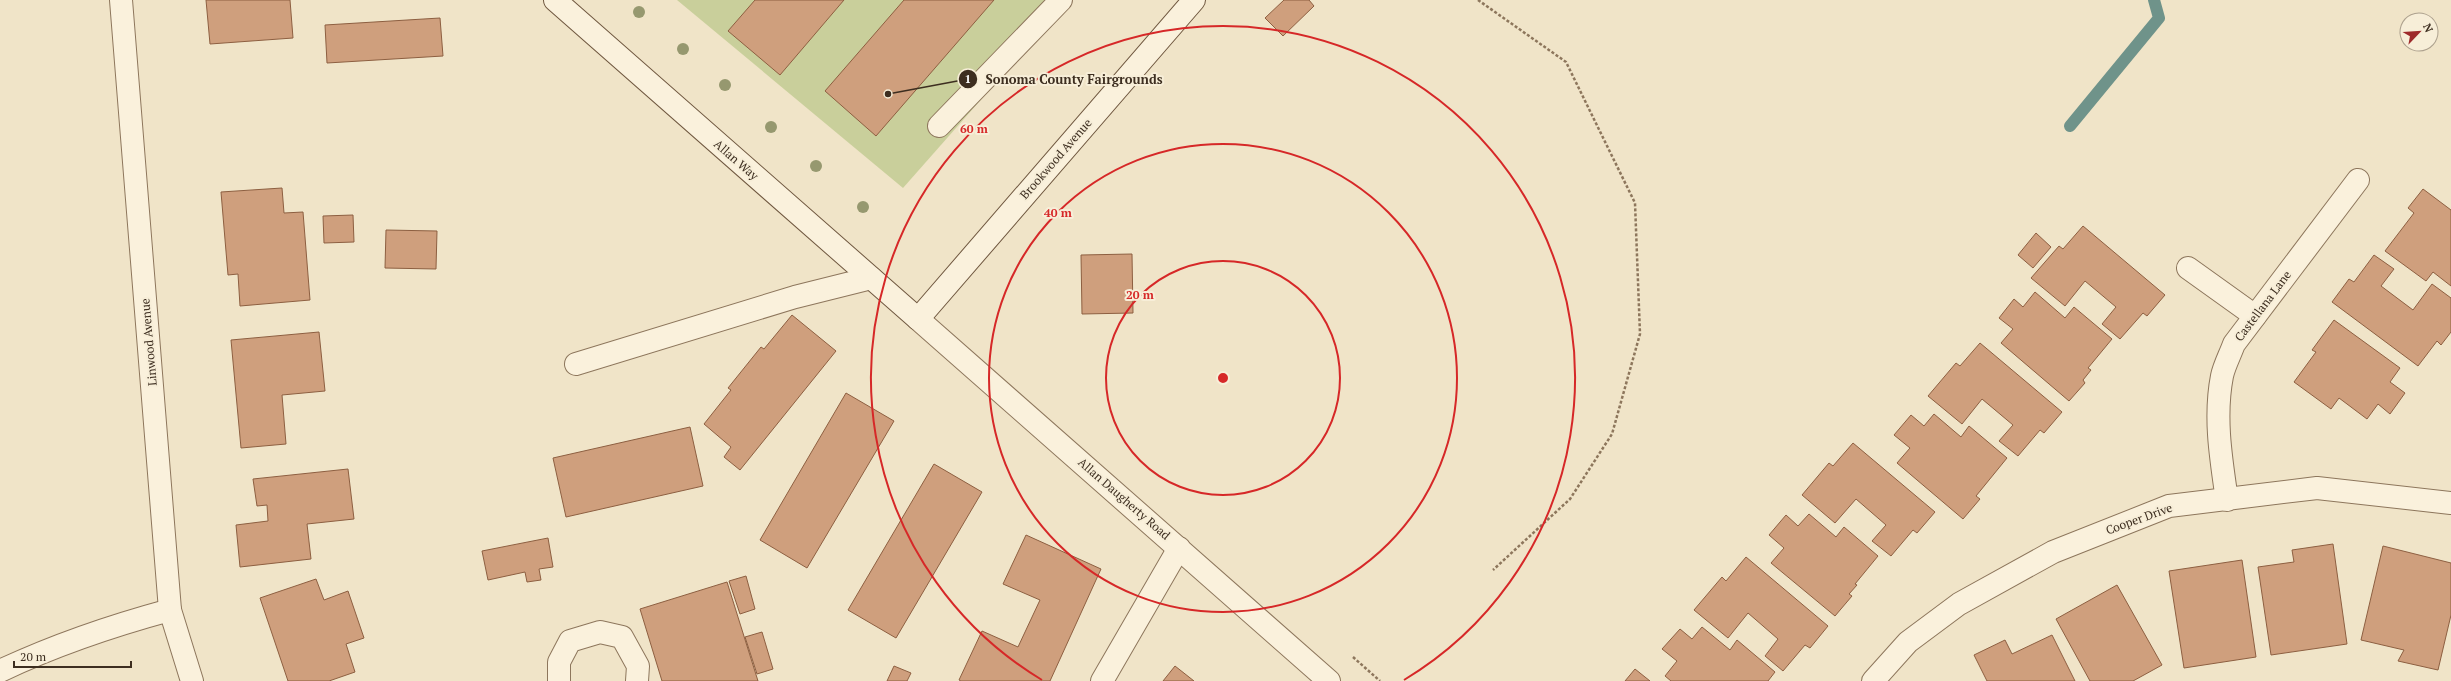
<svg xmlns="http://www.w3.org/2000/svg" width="2451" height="681" viewBox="0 0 2451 681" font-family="'PT Serif',serif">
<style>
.green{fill:#c9cf9b}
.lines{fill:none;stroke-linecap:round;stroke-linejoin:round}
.stream{stroke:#6f938a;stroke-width:12}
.building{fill:#cf9f7d;stroke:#8d5f41}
.lane-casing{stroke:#8d765c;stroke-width:24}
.street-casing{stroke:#8d765c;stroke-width:24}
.secondary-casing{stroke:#6f573f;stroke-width:24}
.path{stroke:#8d765c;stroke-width:2.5;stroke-dasharray:3 2;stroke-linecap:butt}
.lane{stroke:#faf1dc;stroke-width:22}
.street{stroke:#faf1dc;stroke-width:22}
.secondary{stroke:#faf1dc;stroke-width:22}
.tree{fill:#96986f}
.ring{fill:none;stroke:#d62828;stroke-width:2}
.labels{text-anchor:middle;stroke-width:4;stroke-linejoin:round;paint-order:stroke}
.street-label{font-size:12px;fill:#3d2e20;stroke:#f7eed8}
.centre{fill:#d62828;stroke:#f7eed8;stroke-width:2}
.ring-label{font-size:12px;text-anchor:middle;font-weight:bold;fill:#d62828;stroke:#f7eed8;stroke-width:4;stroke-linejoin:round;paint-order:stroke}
.leader{fill:none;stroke:#3d2e20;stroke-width:1.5}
.callout-dot{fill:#3d2e20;stroke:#f7eed8;stroke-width:1.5}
.mark-label{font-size:12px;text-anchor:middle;font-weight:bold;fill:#fff}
.callout-label{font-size:13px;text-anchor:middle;font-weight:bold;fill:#3d2e20;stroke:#f7eed8;stroke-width:4;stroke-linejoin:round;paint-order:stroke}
</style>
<rect width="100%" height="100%" fill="#f0e4c8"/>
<polygon class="green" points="677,0 1069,0 903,188"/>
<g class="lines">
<polyline class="stream" points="2070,126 2159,18 2154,0"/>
</g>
<g class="building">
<polygon points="206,0 290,0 293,38 210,44"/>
<polygon points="755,0 844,0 780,75 728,31"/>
<polygon points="904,0 994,0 876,136 825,91"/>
<polygon points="1284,0 1309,0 1314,6 1283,36 1265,18"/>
<polygon points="440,18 443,56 327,63 325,25"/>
<polygon points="282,188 284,213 303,212 310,300 240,306 238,274 228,275 221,192"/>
<polygon points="2423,189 2451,210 2451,286 2433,272 2426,281 2385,251 2414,213 2408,208"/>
<polygon points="353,215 354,242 324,243 323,216"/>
<polygon points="2083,226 2165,295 2147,316 2143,313 2120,339 2102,324 2116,307 2085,281 2065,306 2031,278 2059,246 2063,249"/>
<polygon points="386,230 437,231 436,269 385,268"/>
<polygon points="2036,233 2051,247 2033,268 2018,255"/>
<polygon points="1132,254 1133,313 1082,314 1081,255"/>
<polygon points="2374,255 2394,269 2381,286 2413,310 2432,284 2451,298 2451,332 2441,345 2437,341 2418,366 2332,302 2349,279 2354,282"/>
<polygon points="2035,292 2065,318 2074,307 2112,339 2088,368 2091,370 2083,380 2085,383 2069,401 2001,343 2013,329 1999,318 2014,299 2023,307"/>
<polygon points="792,315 836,351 740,470 724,457 731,447 704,424 731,390 728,388 761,347 764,349"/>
<polygon points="2334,320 2400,368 2390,382 2405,393 2390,414 2378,404 2367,419 2339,398 2331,409 2294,382 2316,352 2312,350"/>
<polygon points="319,332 325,391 282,395 286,444 241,448 231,340"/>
<polygon points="1980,343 2062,412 2044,433 2040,430 2018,456 1999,441 2013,425 1982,399 1962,424 1928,396 1956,363 1960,366"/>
<polygon points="846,393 894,421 807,568 760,540"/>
<polygon points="1934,414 1961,437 1969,426 2007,458 1976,496 1980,499 1963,519 1897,463 1910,448 1894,435 1911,415 1924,426"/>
<polygon points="690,427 703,486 566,517 553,458"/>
<polygon points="1853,443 1935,512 1917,533 1913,530 1891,556 1872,541 1886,525 1856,499 1835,523 1802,495 1829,463 1833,466"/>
<polygon points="934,464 982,492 896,638 848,610"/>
<polygon points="348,469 354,519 307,524 311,559 240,567 236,525 268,521 267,505 257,506 253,479"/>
<polygon points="1809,514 1836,537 1844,527 1878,556 1855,584 1857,585 1849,594 1852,596 1835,616 1771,563 1784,548 1769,535 1786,515 1798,526"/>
<polygon points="1026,535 1101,569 1050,681 961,681 959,680 982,631 1018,647 1040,600 1003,584"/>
<polygon points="548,538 553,567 539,569 541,580 527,582 525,572 488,580 482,551"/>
<polygon points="2333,544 2347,644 2271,655 2258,567 2294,562 2292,550"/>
<polygon points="2383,546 2451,563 2451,615 2438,670 2398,661 2404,650 2361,640"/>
<polygon points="1746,557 1828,626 1810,648 1805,645 1783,671 1765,656 1778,639 1748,613 1728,638 1694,610 1722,577 1726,581"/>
<polygon points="2242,560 2256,657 2184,668 2169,571"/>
<polygon points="746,576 755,609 740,614 729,581"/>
<polygon points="316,579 324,600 348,591 364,638 346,644 355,672 329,681 288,681 260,598"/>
<polygon points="727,582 758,681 662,681 640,609"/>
<polygon points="2117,585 2162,665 2133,681 2090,681 2056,619"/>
<polygon points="1702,627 1730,650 1737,640 1775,672 1768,681 1671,681 1665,676 1677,661 1662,649 1680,629 1692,639"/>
<polygon points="762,632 773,669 757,674 745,637"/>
<polygon points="2052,635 2075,681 1987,681 1974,655 2005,640 2012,654"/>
<polygon points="894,666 911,673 907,681 887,681"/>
<polygon points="1175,666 1194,681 1163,681"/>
<polygon points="1635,669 1650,681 1625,681"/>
</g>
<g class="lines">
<g class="lane-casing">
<g id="lane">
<polyline points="939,126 1061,0"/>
<polyline points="2188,268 2255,316"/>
<polyline points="576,364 795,297 871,278"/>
<polyline points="559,681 559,662 570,641 600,632 622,637 638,666 637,681"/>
<polyline points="1102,681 1179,548"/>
</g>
</g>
<g class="street-casing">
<g id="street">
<polyline points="121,0 170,610 192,681"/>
<polyline points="918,319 1329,681"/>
<path d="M2227,500C2221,459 2214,417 2222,376C2224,366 2230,355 2234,344L2358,180"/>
<path d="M0,671C55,645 111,626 170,610"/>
<polyline points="1873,681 1908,642 1959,604 2053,552 2169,506 2317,488 2451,503"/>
</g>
</g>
<g class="secondary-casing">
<polyline id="secondary" points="555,0 918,319 1194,0"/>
</g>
<g class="path">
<polyline points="1478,0 1566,62 1635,203 1640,334 1612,434 1570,499 1493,570"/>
<polyline points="1353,657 1380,681"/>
</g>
<use href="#lane" class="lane"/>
<use href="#street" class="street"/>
<use href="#secondary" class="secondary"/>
</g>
<g class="tree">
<circle cx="639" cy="12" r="6"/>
<circle cx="683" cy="49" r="6"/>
<circle cx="725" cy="85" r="6"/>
<circle cx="771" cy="127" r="6"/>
<circle cx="816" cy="166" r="6"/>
<circle cx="863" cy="207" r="6"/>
</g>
<g class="ring">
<circle cx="1223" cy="378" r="117"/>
<circle cx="1223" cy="378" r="234"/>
<path d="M1042 680A352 352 0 1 1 1404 680"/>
</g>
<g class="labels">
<g class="street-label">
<text transform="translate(1056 159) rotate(-49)" y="4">Brookwood Avenue</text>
<text transform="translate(736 160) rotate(41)" y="4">Allan Way</text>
<text transform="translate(2263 306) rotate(-53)" y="4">Castellana Lane</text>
<text transform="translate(149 342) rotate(-95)" y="4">Linwood Avenue</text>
<text transform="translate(1124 499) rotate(41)" y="4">Allan Daugherty Road</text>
<text transform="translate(2139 519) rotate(-20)" y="4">Cooper Drive</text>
</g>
</g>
<circle cx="1223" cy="378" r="6" class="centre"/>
<g class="ring-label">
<text x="974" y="133">60 m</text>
<text x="1058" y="217">40 m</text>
<text x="1140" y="299">20 m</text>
</g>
<path class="leader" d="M888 94L968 79"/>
<g class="callout-dot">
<circle cx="888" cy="94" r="4"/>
<circle cx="968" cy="79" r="10"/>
</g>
<g class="mark-label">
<text x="968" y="83">1</text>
</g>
<g class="callout-label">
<text x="1074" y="84">Sonoma County Fairgrounds</text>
</g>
<g transform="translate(2419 32) rotate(65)"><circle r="19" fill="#f7eed8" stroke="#ada18e"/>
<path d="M0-3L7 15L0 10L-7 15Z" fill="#9e2a2b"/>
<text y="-6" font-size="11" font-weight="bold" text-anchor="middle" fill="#3d2e20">N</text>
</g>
<path d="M14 661v6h117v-6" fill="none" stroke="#3d2e20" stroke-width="2"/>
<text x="20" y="661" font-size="12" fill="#3d2e20" stroke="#f7eed8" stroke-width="3" paint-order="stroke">20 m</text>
</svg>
